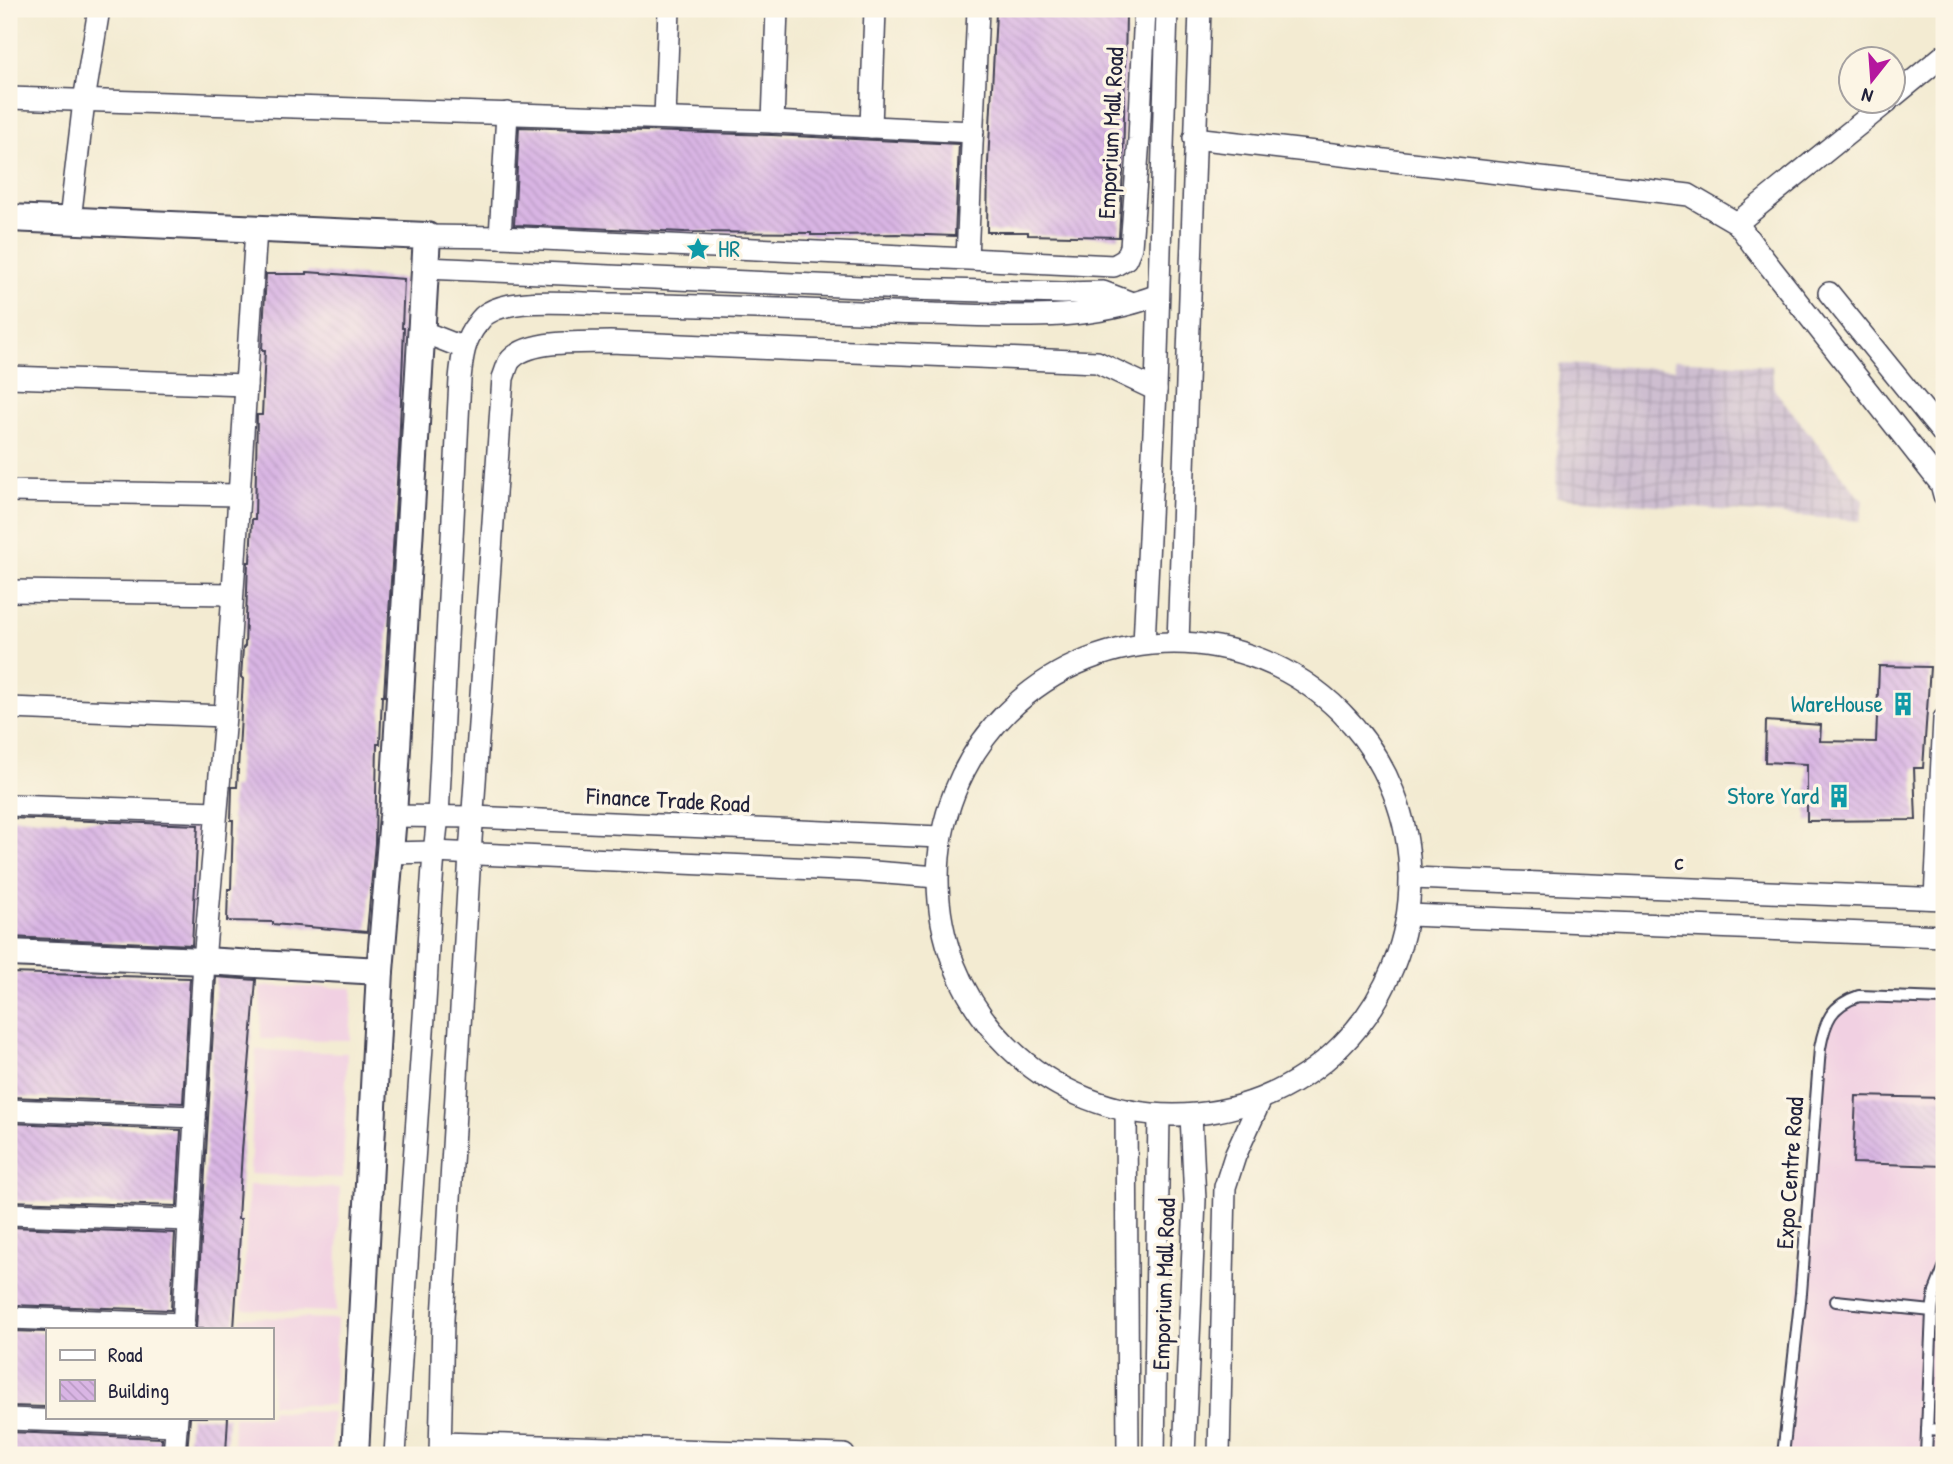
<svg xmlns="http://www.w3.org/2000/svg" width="1953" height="1464" viewBox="0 0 1953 1464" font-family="'Patrick Hand',sans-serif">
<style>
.built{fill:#f1d0e2}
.industrial{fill:url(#industrial-grid)}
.building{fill:url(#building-back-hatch)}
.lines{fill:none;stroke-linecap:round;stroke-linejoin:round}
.service-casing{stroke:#414052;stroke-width:14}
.minor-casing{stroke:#414052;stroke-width:24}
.tertiary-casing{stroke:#414052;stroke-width:30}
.service{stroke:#fff;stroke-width:10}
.minor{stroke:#fff;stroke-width:21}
.tertiary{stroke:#fff;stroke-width:26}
.labels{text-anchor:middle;stroke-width:7;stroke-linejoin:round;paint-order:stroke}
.street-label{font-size:24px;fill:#22223b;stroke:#fcf5e5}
.culture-label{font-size:24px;fill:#0d838f;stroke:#fcf5e5;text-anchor:end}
</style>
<defs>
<pattern id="industrial-grid" width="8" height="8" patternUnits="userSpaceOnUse" patternTransform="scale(1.75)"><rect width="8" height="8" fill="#cebed0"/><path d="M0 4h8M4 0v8" fill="none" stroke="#b1a3b4"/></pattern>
<pattern id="building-back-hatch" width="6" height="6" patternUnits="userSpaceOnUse" patternTransform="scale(1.75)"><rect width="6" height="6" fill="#d9b5e4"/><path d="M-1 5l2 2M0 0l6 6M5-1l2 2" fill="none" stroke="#ba9bc4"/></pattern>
</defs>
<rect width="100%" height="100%" fill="#fcf5e5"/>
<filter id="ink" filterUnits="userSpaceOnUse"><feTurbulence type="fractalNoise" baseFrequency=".0143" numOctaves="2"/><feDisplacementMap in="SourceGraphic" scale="14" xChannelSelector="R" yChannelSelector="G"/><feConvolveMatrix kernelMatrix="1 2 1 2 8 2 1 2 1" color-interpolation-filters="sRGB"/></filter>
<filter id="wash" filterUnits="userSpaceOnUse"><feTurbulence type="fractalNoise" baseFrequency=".00686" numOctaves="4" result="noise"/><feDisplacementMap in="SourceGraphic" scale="28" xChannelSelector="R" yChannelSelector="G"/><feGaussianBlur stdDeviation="1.57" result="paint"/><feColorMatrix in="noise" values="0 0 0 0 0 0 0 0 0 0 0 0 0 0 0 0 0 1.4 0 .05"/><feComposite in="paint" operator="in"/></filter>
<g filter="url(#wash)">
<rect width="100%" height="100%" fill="#f3ebd2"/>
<g class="built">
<polygon points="260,986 353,988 350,1040 261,1039"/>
<polygon points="1849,999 1944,999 1944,1455 1783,1455 1823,1032"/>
<polygon points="256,1050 347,1053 343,1178 250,1174"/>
<polygon points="249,1185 340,1188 336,1312 242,1309"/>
<polygon points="241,1317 337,1319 333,1405 271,1405 271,1329 240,1329"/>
<polygon points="271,1411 333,1412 331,1455 233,1455 234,1417 271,1417"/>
</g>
<polygon class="industrial" points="1674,360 1772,366 1774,389 1863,501 1860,521 1556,497 1559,364 1675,369"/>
<g id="blocks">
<g class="building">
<polygon points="1039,11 1126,14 1123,171 1119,237 1028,235 1028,232 987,232 988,163 996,13"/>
<polygon points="519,127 772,135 959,144 955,236 896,234 835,235 811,235 811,233 685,232 514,225"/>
<polygon points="307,272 404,279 402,328 404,328 399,450 384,696 382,696 380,744 377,744 375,843 367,932 273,924 273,922 227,921 228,889 231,889 233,820 231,820 232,787 237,787 243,679 241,677 243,648 245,646 248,562 250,562 252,519 255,519 257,415 262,415 265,350 262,350 266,274 307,274"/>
<polygon points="1879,666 1930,667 1923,768 1914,768 1916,820 1807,821 1807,764 1765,762 1766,721 1821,725 1820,741 1876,742"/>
<polygon points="9,818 198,825 192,945 9,937"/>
<polygon points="9,973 190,978 183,1103 9,1097"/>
<polygon points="216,977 256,980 242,1151 238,1219 241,1219 234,1329 196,1329"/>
<polygon points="1856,1096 1944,1098 1944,1166 1853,1163"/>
<polygon points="9,1123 181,1130 177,1206 9,1201"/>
<polygon points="9,1227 175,1233 171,1310 9,1305"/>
<polygon points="11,1331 47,1332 47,1407 9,1406"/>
<polygon points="190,1417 228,1417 226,1453 187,1452"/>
<polygon points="9,1432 162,1438 161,1455 9,1455"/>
</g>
</g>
</g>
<g filter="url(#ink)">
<use href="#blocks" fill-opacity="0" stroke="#414052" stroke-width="2"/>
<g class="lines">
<g class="service-casing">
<g id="service">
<polyline points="1836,1301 1932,1311"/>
<polyline points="1927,1429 1944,1430"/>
<path d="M1783,1455L1801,1293L1820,1048C1825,1021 1831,1005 1859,996L1944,999"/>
<polyline points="1926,1455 1932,1311 1935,1291 1944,1268"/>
</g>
</g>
<g class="minor-casing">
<g id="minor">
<polyline points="1894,96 1944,55"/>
<polyline points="9,98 773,122 973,132"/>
<polyline points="665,118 669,9"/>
<polyline points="773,122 777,9"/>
<polyline points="871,127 875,9"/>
<polyline points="1194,138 1689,195 1737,223 1753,245 1941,484 1944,495"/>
<polyline points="70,220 84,101 99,9"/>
<polyline points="1737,223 1887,102"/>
<polyline points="427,236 500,237 1114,266 1126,259 1131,247 1139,139 1145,9"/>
<polyline points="500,237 507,113"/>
<polyline points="967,258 978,9"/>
<polyline points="425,268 907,289 1063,293 1103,292 1132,303"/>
<polyline points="1829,293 1944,435"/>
<polyline points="421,331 464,348"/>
<polyline points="9,377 246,385"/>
<polyline points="9,491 239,495"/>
<polyline points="9,591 232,594"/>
<polyline points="1178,642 1200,9"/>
<circle cx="1174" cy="879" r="236"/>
<polyline points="1144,644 1156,390 1167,9"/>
<polyline points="9,708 225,716"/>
<polyline points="9,805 216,812"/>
<polyline points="393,816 473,817 940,837"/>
<polyline points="389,853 433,852 861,871 937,877"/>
<polyline points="1412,878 1944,899"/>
<polyline points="1935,898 1944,719"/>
<polyline points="1409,915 1944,936"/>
<polyline points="9,1110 195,1117"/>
<polyline points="1126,1110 1128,1455"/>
<polyline points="9,1214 189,1220"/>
<polyline points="9,1318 184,1324"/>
<polyline points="183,1329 204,961 225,716 256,229"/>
<polyline points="9,1419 176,1425"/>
<polyline points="441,1443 844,1455"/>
<polyline points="174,1455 177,1417"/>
<path d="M395,1455C404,1304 414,1154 425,1003C429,941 430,878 438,817L460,379C462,358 464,340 477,324C480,320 484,315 488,313C515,296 582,304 614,304C720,305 826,312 932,314C1010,316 1084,323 1158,295"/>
<path d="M440,1455L443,1319L470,854L503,378C505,373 507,366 509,362C526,338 584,343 610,342L1097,362L1156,390"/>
<polyline points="1154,1455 1159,1115"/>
<polyline points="1184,1455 1195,1200 1191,1115"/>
<polyline points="1219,1455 1225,1187 1235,1156 1261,1099"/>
</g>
</g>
<g class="tertiary-casing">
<g id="tertiary">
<polyline points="9,218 427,236 393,816 380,971 355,1455"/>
<polyline points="9,953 204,961 380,971"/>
</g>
</g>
<use href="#service" class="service"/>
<use href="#minor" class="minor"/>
<use href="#tertiary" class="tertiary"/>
</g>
</g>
<defs>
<g id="sight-bare" transform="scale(1.89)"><path d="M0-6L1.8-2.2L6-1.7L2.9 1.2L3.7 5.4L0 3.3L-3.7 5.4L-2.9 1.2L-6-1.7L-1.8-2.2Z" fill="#0f9aa8" stroke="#fcf5e5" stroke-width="2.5" paint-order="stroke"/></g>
<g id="building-bare" transform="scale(1.89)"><path d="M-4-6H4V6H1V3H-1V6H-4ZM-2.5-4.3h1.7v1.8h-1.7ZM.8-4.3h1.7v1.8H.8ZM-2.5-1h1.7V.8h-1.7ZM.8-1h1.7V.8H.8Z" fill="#0f9aa8" stroke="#fcf5e5" stroke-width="2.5" paint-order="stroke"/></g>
</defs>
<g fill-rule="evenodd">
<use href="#sight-bare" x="698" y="249"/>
<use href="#building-bare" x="1903" y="704"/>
<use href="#building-bare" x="1839" y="796"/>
</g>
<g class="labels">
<g class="street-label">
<text transform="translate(1111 133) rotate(-87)" y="8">Emporium Mall Road</text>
<text transform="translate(668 800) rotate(3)" y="8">Finance Trade Road</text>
<text transform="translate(1679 862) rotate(2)" y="8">c</text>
<text transform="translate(1790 1173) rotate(-86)" y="8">Expo Centre Road</text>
<text transform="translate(1164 1284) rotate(-88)" y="8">Emporium Mall Road</text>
</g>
<g class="culture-label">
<text x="718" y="257" text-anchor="start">HR</text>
<text x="1883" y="712">WareHouse</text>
<text x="1819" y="804">Store Yard</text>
</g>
</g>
<rect width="1953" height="1464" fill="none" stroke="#fcf5e5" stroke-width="35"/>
<rect x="46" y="1328" width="228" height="91" fill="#fcf5e5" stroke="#a5a1a1" stroke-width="2"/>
<rect x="60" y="1350" width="35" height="10" fill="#ffffff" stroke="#a5a1a1" stroke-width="2"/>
<text x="108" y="1362" font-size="21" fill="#22223b">Road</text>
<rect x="60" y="1380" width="35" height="21" fill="url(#building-back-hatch)" stroke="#a5a1a1" stroke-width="2"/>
<text x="108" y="1398" font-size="21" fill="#22223b">Building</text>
<g transform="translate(1872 80) rotate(197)"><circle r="33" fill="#fcf5e5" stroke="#a5a1a1" stroke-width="2"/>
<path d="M0-5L12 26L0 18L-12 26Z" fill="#b5179e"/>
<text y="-10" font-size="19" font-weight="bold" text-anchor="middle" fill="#22223b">N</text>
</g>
</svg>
